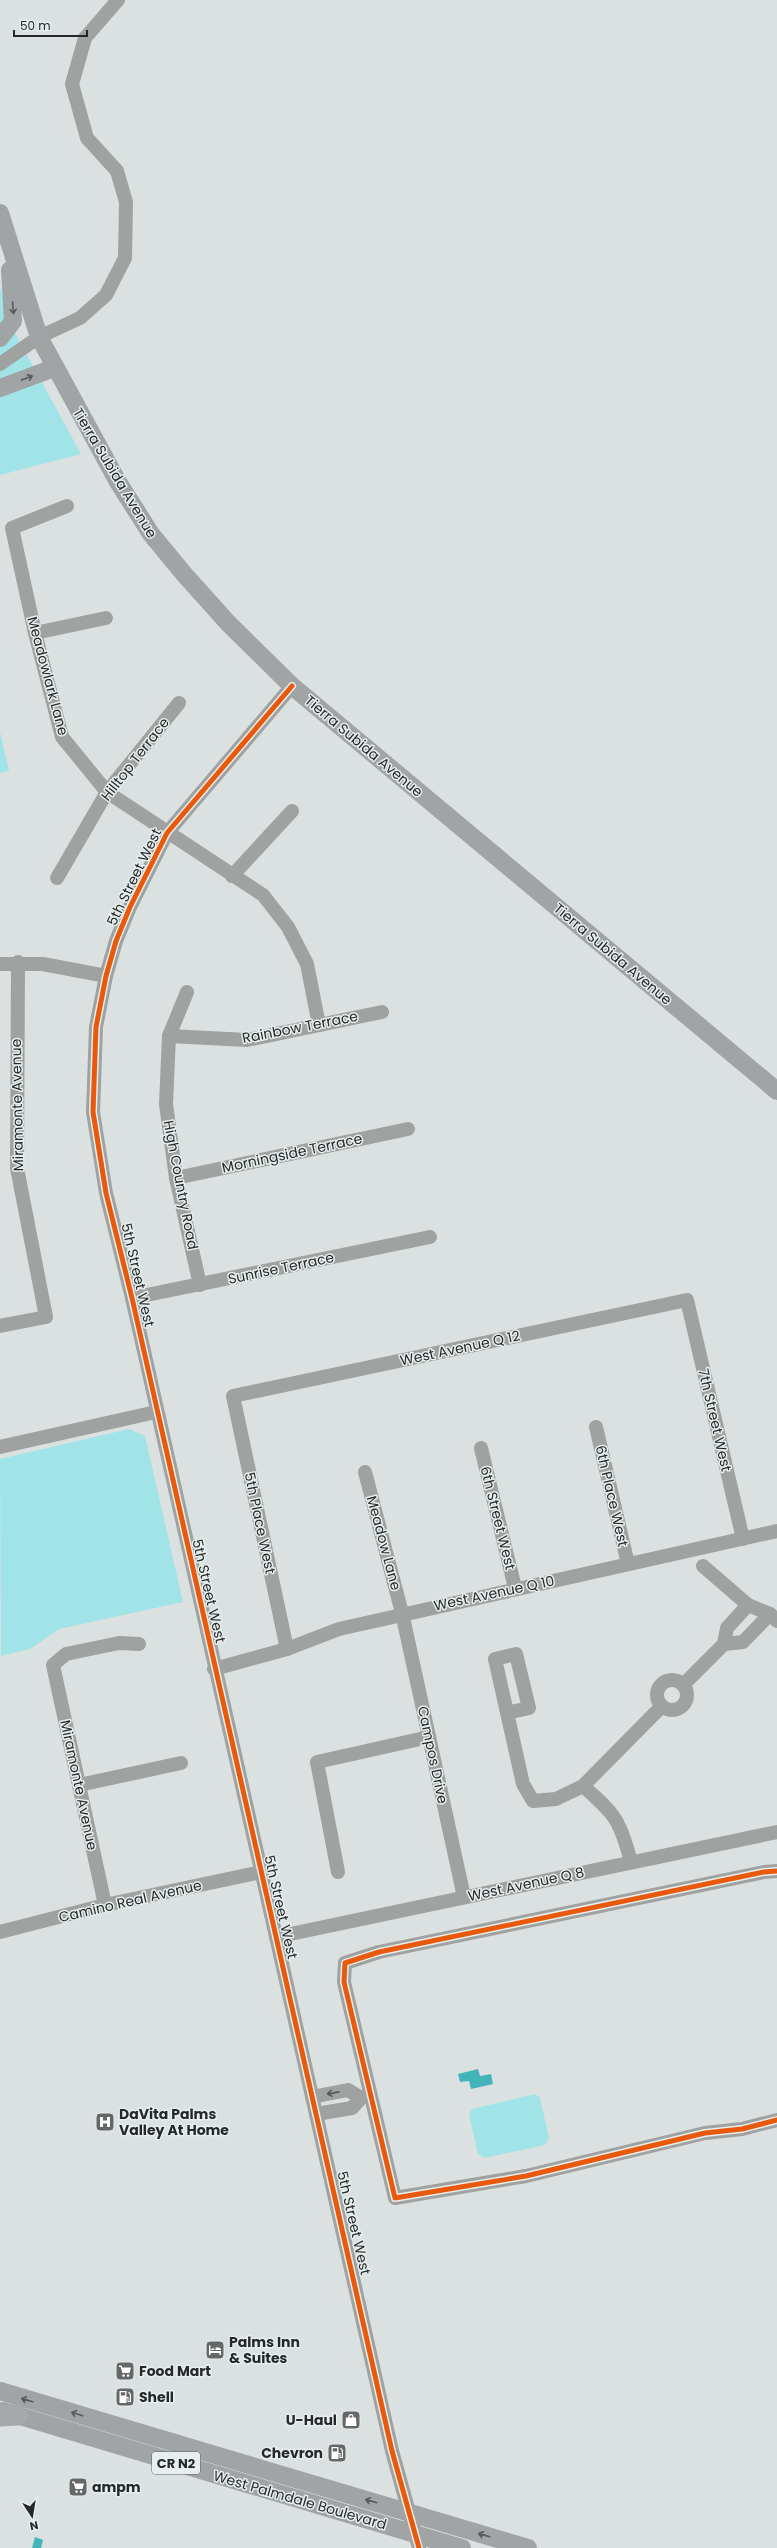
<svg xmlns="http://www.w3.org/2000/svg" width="777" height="2548" viewBox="0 0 777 2548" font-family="Poppins,sans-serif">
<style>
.green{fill:#a1e4e8}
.water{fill:#43b5ba}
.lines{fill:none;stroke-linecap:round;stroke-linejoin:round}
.minor{stroke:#a0a1a1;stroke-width:14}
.major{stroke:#a1a4a4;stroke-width:18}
.highway{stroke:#a5a9a9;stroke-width:21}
.cycleway-casing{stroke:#e7eeee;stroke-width:8}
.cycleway{stroke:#e8590c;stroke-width:5}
.oneway{stroke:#575a5a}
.oneway2{stroke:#565858}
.labels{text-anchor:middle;stroke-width:3;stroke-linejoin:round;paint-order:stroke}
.shield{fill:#e7eeee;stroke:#5f6363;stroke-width:1}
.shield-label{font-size:13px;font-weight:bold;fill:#252828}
.street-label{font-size:14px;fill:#252828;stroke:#e7eeee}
.poi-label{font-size:14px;font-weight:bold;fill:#252828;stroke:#e7eeee;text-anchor:start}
</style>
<rect width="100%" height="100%" fill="#dbe0e0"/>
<g class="green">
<polygon points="0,285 9,322 81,454 0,475"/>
<polygon points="0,732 9,771 0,773"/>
<polygon points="129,1429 145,1436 183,1602 59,1629 30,1649 1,1656 0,1459"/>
<polygon points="535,2094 540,2098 549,2138 545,2145 484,2158 478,2154 469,2114 472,2109"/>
</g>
<g class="water">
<polygon points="478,2069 480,2076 491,2074 493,2084 471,2089 469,2081 460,2082 458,2074"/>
<polygon points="35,2537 43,2540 41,2548 32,2548"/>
</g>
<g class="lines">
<g class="minor">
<polyline points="0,364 39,337 80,318 106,295 125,258 126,202 117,171 87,138 72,84 85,38 118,0"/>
<polyline points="67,506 12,528 35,633 62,737 107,792 263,895 288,927 307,964 319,1025"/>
<polyline points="35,633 106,618"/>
<polyline points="292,686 167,833 130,907 116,941 106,976 96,1027 93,1112 106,1193 132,1298 392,2451 419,2548"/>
<polyline points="232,876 292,811"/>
<polyline points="57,878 107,792 179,703"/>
<polyline points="0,964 43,964 106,976"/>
<polyline points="187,992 169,1036 166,1104 176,1178 200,1285"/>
<polyline points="169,1036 247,1040 382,1012"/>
<polyline points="176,1178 408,1129"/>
<polyline points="132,1298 430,1237"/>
<polyline points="0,1326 46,1317 17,1168 18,962"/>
<polyline points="596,1427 628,1564"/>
<polyline points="0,1447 156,1412"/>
<polyline points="481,1448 515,1588"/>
<polyline points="365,1472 402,1613 464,1897"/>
<polyline points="703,1566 748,1605"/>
<polyline points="724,1644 743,1642 770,1614"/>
<polyline points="287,1649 233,1396 687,1300 743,1539"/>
<polyline points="214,1669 287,1649 339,1629 777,1531"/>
<circle cx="672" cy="1695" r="15"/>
<polyline points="683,1685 724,1644 727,1628 748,1605 770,1614 777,1621"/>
<polyline points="507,1713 529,1708 516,1654 495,1659 523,1784 533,1801 556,1799 583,1786 662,1706"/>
<polyline points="79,1785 181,1763"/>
<path d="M583,1786C615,1814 620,1820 631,1862"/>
<polyline points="777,1871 764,1872 379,1952 345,1963 344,1982 395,2198 526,2176 705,2133 742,2129 777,2120"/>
<polyline points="338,1872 317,1762 429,1737"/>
<polyline points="105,1905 53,1665 66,1654 119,1643 139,1644"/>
<polyline points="0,1932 105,1905 261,1872"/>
<polyline points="276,1937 777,1832"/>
<polyline points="312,2097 348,2090 361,2098 352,2108 316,2114"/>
</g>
<g class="major">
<polyline points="0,213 39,337 118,482 151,534 184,574 228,623 292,686 777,1091"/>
<polyline points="0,338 13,321 10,270"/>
<polyline points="0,388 54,368"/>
<polyline points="0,2391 528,2548"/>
<polyline points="3,2411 462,2548"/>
</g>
<polyline class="highway" points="0,2416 17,2415"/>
<g class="cycleway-casing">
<g id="cycleway">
<polyline points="292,686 167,833 130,907 116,941 106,976 96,1027 93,1112 106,1193 132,1298 392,2451 419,2548"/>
<polyline points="777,1871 764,1872 379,1952 345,1963 344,1982 395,2198 526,2176 705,2133 742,2129 777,2120"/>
</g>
</g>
<use href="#cycleway" class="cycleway"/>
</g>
<defs><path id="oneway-shaft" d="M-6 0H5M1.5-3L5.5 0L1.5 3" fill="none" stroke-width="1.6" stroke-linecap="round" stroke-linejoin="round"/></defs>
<g class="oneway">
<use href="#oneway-shaft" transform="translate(13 308) rotate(86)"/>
<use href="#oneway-shaft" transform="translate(27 378) rotate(-20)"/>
<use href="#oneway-shaft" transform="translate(27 2400) rotate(-164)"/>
<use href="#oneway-shaft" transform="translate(77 2414) rotate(-163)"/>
<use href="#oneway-shaft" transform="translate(371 2501) rotate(-164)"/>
<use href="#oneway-shaft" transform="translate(484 2535) rotate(-164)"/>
</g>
<use class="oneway2" href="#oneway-shaft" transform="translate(333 2093) rotate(169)"/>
<defs>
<g id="hospital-square" transform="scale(1)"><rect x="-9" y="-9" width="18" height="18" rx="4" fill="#656868" stroke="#e7eeee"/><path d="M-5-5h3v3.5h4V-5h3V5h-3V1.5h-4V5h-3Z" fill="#fff"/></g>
<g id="hotel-square" transform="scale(1)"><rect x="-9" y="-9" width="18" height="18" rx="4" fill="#656868" stroke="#e7eeee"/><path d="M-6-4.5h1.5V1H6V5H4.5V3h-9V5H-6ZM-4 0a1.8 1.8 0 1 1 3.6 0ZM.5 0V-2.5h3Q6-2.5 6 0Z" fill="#fff"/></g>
<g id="supermarket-square" transform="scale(1)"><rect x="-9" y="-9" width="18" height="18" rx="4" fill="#656868" stroke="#e7eeee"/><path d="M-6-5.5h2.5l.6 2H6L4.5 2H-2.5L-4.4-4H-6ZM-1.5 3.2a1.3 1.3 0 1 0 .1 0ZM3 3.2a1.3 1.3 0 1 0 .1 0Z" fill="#fff"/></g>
<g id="fuel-square" transform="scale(1)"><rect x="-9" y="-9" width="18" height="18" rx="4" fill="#656868" stroke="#e7eeee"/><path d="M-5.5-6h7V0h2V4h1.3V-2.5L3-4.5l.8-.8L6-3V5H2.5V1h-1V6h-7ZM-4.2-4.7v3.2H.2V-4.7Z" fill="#fff"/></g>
<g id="shop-square" transform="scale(1)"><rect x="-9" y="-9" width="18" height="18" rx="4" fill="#656868" stroke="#e7eeee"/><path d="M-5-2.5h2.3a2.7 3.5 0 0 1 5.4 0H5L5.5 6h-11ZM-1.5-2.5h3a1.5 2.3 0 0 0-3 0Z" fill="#fff"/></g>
</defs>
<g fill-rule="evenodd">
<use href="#hospital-square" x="105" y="2122"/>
<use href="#hotel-square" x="215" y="2350"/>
<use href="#supermarket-square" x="125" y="2371"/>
<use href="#fuel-square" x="125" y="2397"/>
<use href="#shop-square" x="351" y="2420"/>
<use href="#fuel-square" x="337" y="2453"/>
<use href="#supermarket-square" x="78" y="2487"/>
</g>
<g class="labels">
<rect class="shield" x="152" y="2452" width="48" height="22" rx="3"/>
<g class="shield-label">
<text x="176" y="2468">CR N2</text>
</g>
<g class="street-label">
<text transform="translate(115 473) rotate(59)" y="5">Tierra Subida Avenue</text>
<text transform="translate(48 676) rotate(75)" y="5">Meadowlark Lane</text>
<text transform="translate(364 746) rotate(40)" y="5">Tierra Subida Avenue</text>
<text transform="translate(135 759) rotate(-52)" y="5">Hilltop Terrace</text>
<text transform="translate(134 877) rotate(-64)" y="5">5th Street West</text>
<text transform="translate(613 954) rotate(40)" y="5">Tierra Subida Avenue</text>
<text transform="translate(300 1027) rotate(-11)" y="5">Rainbow Terrace</text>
<text transform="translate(17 1105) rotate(-91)" y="5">Miramonte Avenue</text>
<text transform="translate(292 1153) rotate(-12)" y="5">Morningside Terrace</text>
<text transform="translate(181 1185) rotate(79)" y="5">High Country Road</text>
<text transform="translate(281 1268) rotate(-12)" y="5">Sunrise Terrace</text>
<text transform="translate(138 1275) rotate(77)" y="5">5th Street West</text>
<text transform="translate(460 1348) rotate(-12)" y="5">West Avenue Q 12</text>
<text transform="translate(715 1420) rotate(77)" y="5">7th Street West</text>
<text transform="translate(612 1496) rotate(77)" y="5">6th Place West</text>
<text transform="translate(498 1518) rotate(76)" y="5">6th Street West</text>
<text transform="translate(260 1523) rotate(78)" y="5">5th Place West</text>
<text transform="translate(384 1543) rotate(75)" y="5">Meadow Lane</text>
<text transform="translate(209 1591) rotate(77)" y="5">5th Street West</text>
<text transform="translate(494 1593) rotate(-12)" y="5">West Avenue Q 10</text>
<text transform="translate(433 1755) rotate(78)" y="5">Campos Drive</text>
<text transform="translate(79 1785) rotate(78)" y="5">Miramonte Avenue</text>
<text transform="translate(526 1884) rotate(-12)" y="5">West Avenue Q 8</text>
<text transform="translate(130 1901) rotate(-13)" y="5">Camino Real Avenue</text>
<text transform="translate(281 1907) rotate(77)" y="5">5th Street West</text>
<text transform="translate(354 2223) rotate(77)" y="5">5th Street West</text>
<text transform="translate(300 2500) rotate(16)" y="5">West Palmdale Boulevard</text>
</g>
<g class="poi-label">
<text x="119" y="2119">DaVita Palms<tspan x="119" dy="16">Valley At Home</tspan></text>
<text x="229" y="2347">Palms Inn<tspan x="229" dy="16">&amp; Suites</tspan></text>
<text x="139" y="2376">Food Mart</text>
<text x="139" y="2402">Shell</text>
<text x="337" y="2425" text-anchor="end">U-Haul</text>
<text x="323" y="2458" text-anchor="end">Chevron</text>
<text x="92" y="2492">ampm</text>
</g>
</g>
<g transform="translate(32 2516) rotate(168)" stroke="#e7eeee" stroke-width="3" paint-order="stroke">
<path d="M0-3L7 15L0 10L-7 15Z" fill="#252828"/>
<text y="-6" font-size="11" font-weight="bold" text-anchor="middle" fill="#252828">N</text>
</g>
<path d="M14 30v6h73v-6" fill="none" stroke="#252828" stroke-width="2"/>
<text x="20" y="30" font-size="12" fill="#252828" stroke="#e7eeee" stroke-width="3" paint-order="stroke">50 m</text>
</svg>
